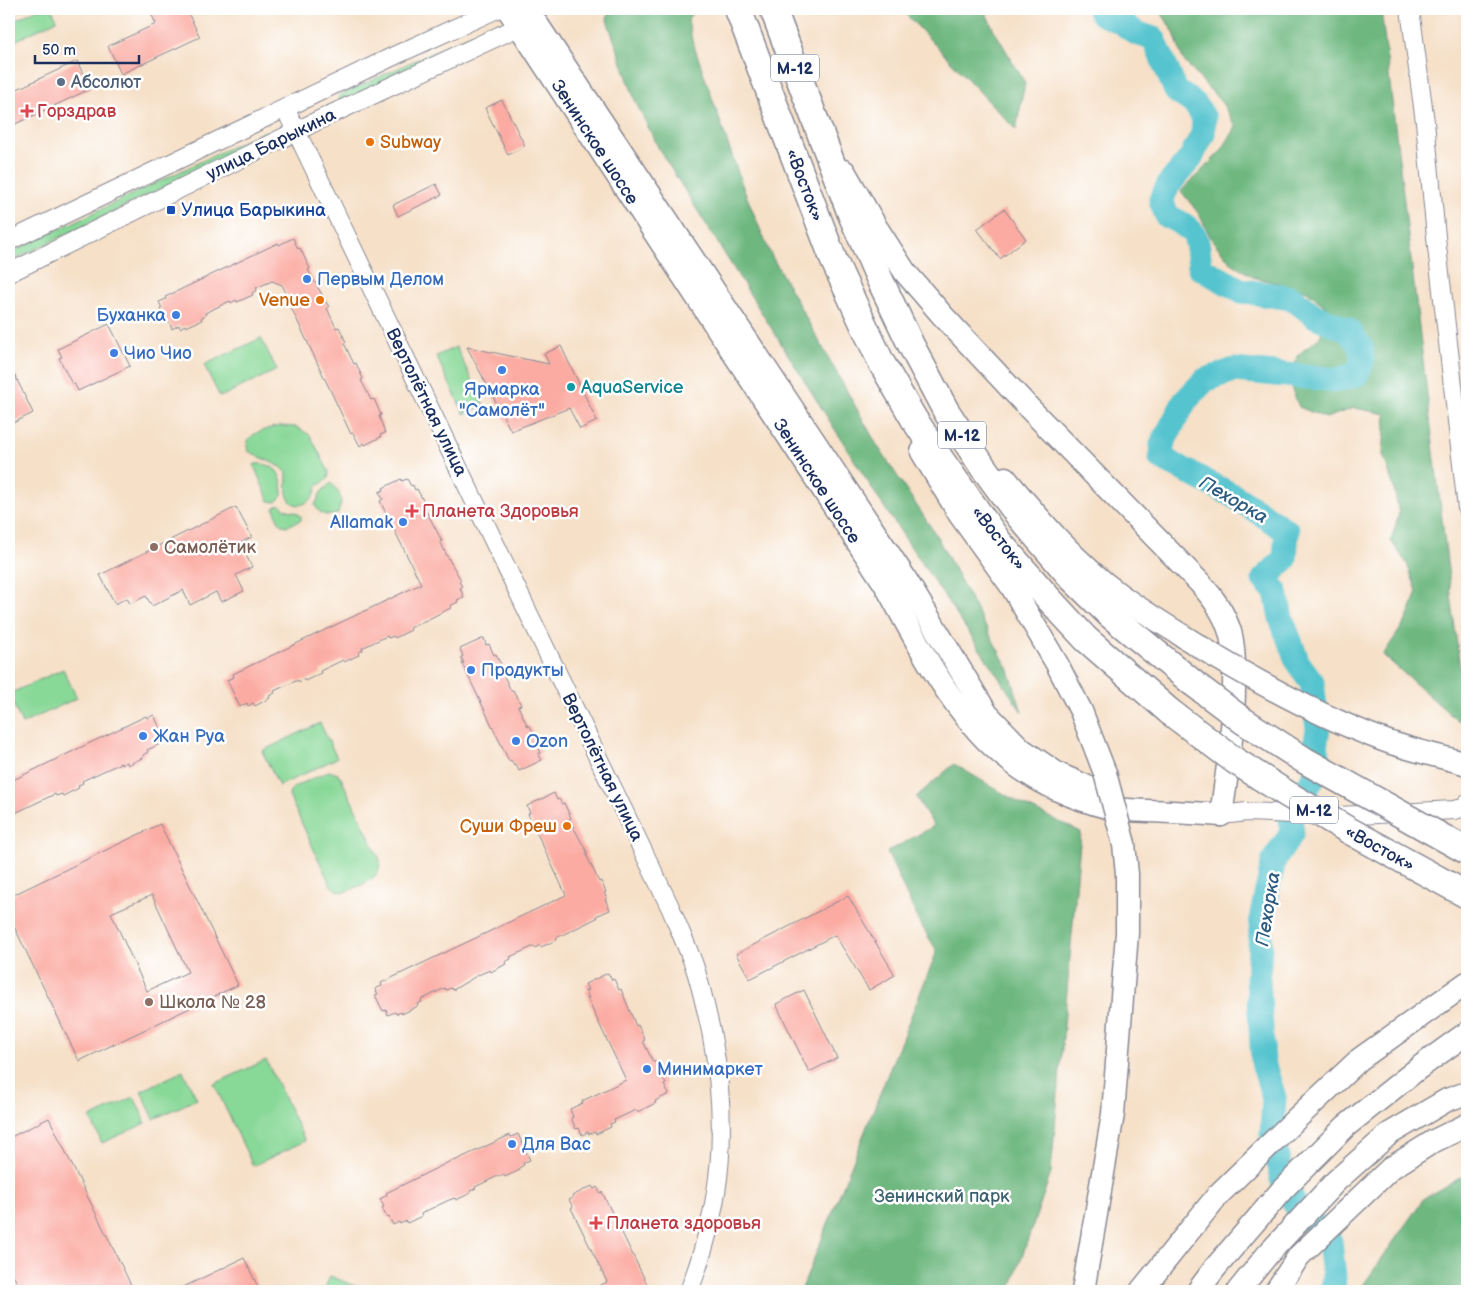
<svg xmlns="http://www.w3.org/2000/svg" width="1476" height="1300" viewBox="0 0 1476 1300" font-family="'Balsamiq Sans',sans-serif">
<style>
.green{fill:#88d897;stroke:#52847a}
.forest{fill:#6eb880;stroke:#44746f}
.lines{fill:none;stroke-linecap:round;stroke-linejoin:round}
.river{stroke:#57c4cf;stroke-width:25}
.building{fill:#fbaba2;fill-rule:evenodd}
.minor-casing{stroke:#888893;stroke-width:20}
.major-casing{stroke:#888893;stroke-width:25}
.highway-casing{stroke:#888893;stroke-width:29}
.minor{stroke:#fff;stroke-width:18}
.major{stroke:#fff;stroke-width:22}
.highway{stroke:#fff;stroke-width:26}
.major-bridge-casing{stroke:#888893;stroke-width:25;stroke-linecap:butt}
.highway-bridge-casing{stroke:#888893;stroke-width:29;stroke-linecap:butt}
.major-bridge{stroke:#fff;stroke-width:22}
.highway-bridge{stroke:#fff;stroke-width:26}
.service-dot{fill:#5c6f8a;stroke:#fff;stroke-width:2}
.health-dot{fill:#e0444e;stroke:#fff;stroke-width:2}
.food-dot{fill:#e8710a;stroke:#fff;stroke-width:2}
.transit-dot{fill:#1a4fb4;stroke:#fff;stroke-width:2}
.shop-dot{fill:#3f7fe0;stroke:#fff;stroke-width:2}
.culture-dot{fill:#0f9aa8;stroke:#fff;stroke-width:2}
.education-dot{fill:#8d6e63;stroke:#fff;stroke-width:2}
.labels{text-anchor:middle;stroke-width:5;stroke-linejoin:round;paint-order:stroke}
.shield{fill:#fff;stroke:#5f6d8e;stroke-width:1}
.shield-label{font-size:16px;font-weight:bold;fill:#1b2f5e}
.service-label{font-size:18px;fill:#4e5e75;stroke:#fff;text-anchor:start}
.health-label{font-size:18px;fill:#be3a42;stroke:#fff;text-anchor:start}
.food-label{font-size:18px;fill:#c56008;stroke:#fff;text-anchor:end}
.street-label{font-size:18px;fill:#1b2f5e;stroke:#fff}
.transit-label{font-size:18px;fill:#164399;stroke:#fff;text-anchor:start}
.shop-label{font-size:18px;fill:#366cbe;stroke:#fff;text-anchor:start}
.culture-label{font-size:18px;fill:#0d838f;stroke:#fff;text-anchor:start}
.education-label{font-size:18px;fill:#785e54;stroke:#fff;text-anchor:start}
.park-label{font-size:18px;fill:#3c626f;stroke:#fff}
.water-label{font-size:19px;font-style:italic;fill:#2d5c80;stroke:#fff}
</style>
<rect width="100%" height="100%" fill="#fff"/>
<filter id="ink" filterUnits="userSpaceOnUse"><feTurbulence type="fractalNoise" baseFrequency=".02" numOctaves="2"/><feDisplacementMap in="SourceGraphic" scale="10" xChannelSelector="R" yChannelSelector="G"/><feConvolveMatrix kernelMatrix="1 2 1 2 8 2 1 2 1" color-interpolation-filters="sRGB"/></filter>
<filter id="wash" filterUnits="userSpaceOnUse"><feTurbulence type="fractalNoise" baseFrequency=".0096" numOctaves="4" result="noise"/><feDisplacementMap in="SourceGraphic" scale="20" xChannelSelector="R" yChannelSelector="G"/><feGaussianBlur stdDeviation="1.12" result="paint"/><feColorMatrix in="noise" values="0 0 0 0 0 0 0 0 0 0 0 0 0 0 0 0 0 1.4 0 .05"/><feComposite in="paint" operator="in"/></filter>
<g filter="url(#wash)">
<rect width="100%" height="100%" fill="#f6e0c8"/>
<g class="green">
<polygon points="38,9 52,9 57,20 9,44 9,23"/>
<polygon points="498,22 502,25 341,103 338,96"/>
<polygon points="265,131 268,137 9,262 9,253"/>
<polygon points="261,338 277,370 220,397 204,365"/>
<polygon points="456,347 484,405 464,414 436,356"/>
<path d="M280,426L296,427L310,435L329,472L328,479L317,486C314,507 290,512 287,493C286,487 287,479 287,473L281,467L248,451C242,433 267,429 280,426Z"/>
<path d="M255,464C277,462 284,477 282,496L276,502L269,501L254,466Z"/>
<path d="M331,483C341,493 344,502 337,514C328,517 319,515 315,505L321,492Z"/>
<polygon points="280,504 285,509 296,512 301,516 301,520 288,526 282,525 278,520 274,508"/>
<polygon points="63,669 77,698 22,724 9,694"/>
<polygon points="320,723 337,758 279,786 262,751"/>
<path d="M329,771L338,774L341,778L380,860C382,880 360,885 345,892C338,892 334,889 330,884L289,796L290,791L294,787Z"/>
<polygon points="266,1060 305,1141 253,1166 214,1084"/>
<polygon points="183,1071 197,1099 154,1119 141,1091"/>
<polygon points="134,1097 146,1123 102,1143 90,1118"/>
<polygon points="330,1276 365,1290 364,1291 324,1291"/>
</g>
<g class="forest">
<polygon points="614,9 694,9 688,20 692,40 744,190 770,253 877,445 936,535 1009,670 1022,712 878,498 660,151 636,103 607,20 608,13"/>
<polygon points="901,9 984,9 994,30 1025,83 1016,130"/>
<polygon points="1159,9 1381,9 1465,711 1459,722 1383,655 1407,619 1417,591 1407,564 1391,541 1399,513 1393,485 1383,455 1386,414 1354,408 1326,418 1299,407 1288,380 1299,354 1320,337 1328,309 1307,291 1253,277 1230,262 1212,240 1199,214 1181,191 1221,151 1236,127 1222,103 1183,60 1174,33"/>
<polygon points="954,764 1021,804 1081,832 1051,1173 1010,1291 801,1291 937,951 918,920 887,852 934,826 916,797"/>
<polygon points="1467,1174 1467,1291 1359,1291 1424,1198"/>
</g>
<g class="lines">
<path class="river" d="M1099,9L1102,14L1121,22L1136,33L1154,39L1176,91L1195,104L1204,118L1203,134L1190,159L1169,184L1161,200L1167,216C1198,231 1197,234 1200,268L1242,291L1292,298L1315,316L1348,330L1361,347L1362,361L1357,374L1338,380L1234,370L1205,380L1185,401L1162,444L1161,458L1234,496L1287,531L1285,559L1264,579L1276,592L1281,618L1298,663L1312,682L1318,729L1315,747L1321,765L1290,816L1292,833L1274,860L1262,914L1258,979L1263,1062L1274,1098L1272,1136L1282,1179L1297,1208L1330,1241L1334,1277L1333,1291"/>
</g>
<g id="blocks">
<g class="building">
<polygon points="149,9 186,9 200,37 121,74 108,46 156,24"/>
<polygon points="77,61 90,89 9,127 9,93"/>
<polygon points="502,100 525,146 508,155 485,108"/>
<polygon points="436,184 442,195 398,216 393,205"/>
<polygon points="1004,209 1026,239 1000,259 977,229"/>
<polygon points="293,238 298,249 300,248 310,269 308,270 329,307 327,308 336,328 339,327 346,342 344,343 354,364 356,363 363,379 361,380 371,400 374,399 381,415 379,416 385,433 380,435 381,437 365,445 364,443 360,446 353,433 351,434 288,301 290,300 282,285 272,281 256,288 257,290 252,293 253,295 237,302 236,300 231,303 230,301 205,313 206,315 201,318 202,320 186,327 185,325 180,328 179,325 172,329 169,322 167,323 160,309 162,308 159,302 166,299 165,297 278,243 279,245"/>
<polygon points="109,324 130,366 78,391 74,383 72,384 59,358 62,357 58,349"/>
<polygon points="561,346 597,421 580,429 569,408 511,431 467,347 549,364 544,354"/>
<polygon points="9,363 33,413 9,425"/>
<polygon points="401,479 402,481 407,479 411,486 413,485 415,490 417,489 425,504 423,505 442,541 440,541 447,556 461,580 459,581 462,587 460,588 464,597 457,600 458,602 450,606 451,608 410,628 411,630 395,638 394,636 388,638 387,636 362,648 363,650 358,653 359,655 344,662 343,660 320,671 321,673 305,681 304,679 299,682 298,680 274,691 275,693 269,696 270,698 255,706 253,703 248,706 247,703 240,707 227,680 234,677 233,674 421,584 380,501 383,499 379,492 384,490 383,488"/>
<polygon points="236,507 252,537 240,543 252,567 236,575 244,591 221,602 216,592 190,605 183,590 152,606 146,596 130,604 127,598 115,604 100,575"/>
<polygon points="484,638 486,645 489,644 494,655 496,654 503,669 501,670 511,691 513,690 521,705 518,706 528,727 530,726 538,741 536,742 541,753 538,754 542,760 519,771 516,765 514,766 511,760 509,761 462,663 464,663 461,657 463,656 460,649"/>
<polygon points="154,715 165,739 160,742 160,744 147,750 148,752 143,755 144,757 128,765 127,762 122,765 121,763 82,781 83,783 78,786 79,788 63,796 62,794 56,796 55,794 9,816 9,782 146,716 147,718"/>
<polygon points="554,793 557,800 559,799 562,804 564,803 571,818 569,819 588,854 586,854 599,882 601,881 606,892 604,893 607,898 605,899 610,910 596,916 597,918 556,938 557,940 541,947 540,945 535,948 534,946 510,957 511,959 505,962 506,964 491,972 490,970 478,975 453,990 451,988 446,990 445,988 421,1000 422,1002 417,1004 418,1006 402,1014 401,1012 396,1014 395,1012 388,1015 386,1010 383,1011 375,995 378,994 375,989 382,986 381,983 566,895 528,814 530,813 527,806"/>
<path d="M160,824L238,985L79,1061L9,916V897ZM152,895L188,972L147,991L111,913Z"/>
<polygon points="848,896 895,975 869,990 835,935 750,979 736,954"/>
<polygon points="608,973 612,980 614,979 619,990 621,989 636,1026 638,1025 645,1040 643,1041 653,1062 656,1062 666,1084 664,1085 669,1094 655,1101 656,1103 637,1112 636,1110 614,1120 615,1122 610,1124 611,1127 596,1134 595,1132 589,1134 588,1132 582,1135 579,1128 576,1129 571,1118 573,1117 570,1109 583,1103 582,1101 626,1080 587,998 589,998 585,991 588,990 585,984"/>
<polygon points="804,990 837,1058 809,1072 776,1004"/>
<polygon points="49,1118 134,1291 21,1291 9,1267 9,1138"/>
<polygon points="518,1134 530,1160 523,1163 524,1165 519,1168 520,1170 505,1177 504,1175 499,1177 498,1176 475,1187 476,1188 470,1191 471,1193 456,1200 455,1198 449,1200 426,1211 421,1214 422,1216 407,1223 406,1221 400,1224 399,1222 393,1225 389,1217 387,1218 382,1208 384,1207 380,1199 387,1195 386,1193 453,1160 454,1161 510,1135 511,1137"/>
<polygon points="592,1186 594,1189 597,1187 600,1193 602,1192 648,1286 646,1287 648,1291 588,1291 607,1282 571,1208 573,1207 569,1200 573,1198 572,1196"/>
<polygon points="244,1258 260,1291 175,1291"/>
</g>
</g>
</g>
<g filter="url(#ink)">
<use href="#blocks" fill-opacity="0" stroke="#888893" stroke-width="1"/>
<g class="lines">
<g class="minor-casing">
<g id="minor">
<polyline points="1410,9 1425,122 1437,247 1467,508"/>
<path d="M285,108L671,909C678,927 687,946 694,965C701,986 706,1009 711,1031C729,1124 723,1203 689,1291"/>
<polyline points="9,241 398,54 497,9"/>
<polyline points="9,273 321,119 531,21"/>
<polyline points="1221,815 1247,812 1339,816 1454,810 1463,808 1467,803"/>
</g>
</g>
<g class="major-casing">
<g id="major">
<path d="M508,9L885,584C942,687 982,776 1107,807C1120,811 1135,810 1149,811C1173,812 1197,813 1221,815"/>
<polyline points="527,9 903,575 987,714 1021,749 1058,774 1090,788"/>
<path d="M844,171L876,227L905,272L943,316L1029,408L1200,583C1213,598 1224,612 1230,632C1234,645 1234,660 1234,673C1235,721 1228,768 1221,815"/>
<polyline points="922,452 960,515 1012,587 1057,664 1081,711 1105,773"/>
<path d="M1005,478C1040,520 1076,563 1120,595C1150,617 1184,636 1216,657"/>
<polyline points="1083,1291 1113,1114 1127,933 1127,874 1124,844"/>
<polyline points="1141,1291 1218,1195 1295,1120 1360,1059 1467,983"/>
<polyline points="1198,1291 1215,1268 1282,1190 1346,1126 1420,1067 1467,1033"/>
<polyline points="1238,1291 1268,1254 1336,1181 1389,1134 1447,1100 1467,1093"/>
<polyline points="1276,1291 1299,1256 1391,1168 1434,1141 1467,1125"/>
</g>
</g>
<g class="highway-casing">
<g id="highway">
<polyline points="738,9 834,261 881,362 914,419 941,460 999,542 1049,599 1086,639 1170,712"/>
<polyline points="773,9 851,214 880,280 911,345 946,411 983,467 1019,516 1072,578 1109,614 1193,683"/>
</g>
</g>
<use href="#minor" class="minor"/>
<use href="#major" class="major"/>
<use href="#highway" class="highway"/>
<g class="major-bridge-casing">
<g id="major-bridge">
<path d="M1216,657C1270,689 1324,718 1383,740C1410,750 1439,756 1467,764"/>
<polyline points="1105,773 1124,844"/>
</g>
</g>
<g class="highway-bridge-casing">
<g id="highway-bridge">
<polyline points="1193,683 1242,720 1304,760 1467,851"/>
<polyline points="1170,712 1234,760 1287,794 1348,830 1467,895"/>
</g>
</g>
<use href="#major-bridge" class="major-bridge"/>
<use href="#highway-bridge" class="highway-bridge"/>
</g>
</g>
<circle class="service-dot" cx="61" cy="82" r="5"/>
<g class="health-dot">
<path d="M24.5 103.5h5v5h5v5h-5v5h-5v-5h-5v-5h5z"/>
<path d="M409.5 503.5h5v5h5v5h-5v5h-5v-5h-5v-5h5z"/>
<path d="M593.5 1215.5h5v5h5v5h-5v5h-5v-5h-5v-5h5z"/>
</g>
<g class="food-dot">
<circle cx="370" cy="142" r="5"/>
<circle cx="320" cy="300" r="5"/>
<circle cx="567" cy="826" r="5"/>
</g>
<rect class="transit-dot" x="166" y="205" width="10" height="10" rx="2.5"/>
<g class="shop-dot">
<circle cx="307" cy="279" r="5"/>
<circle cx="176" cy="315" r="5"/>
<circle cx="114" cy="353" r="5"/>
<circle cx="502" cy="370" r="5"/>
<circle cx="403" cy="522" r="5"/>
<circle cx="471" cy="670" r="5"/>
<circle cx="143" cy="736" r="5"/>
<circle cx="516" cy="741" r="5"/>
<circle cx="647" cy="1069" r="5"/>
<circle cx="512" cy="1144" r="5"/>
</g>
<circle class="culture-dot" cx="571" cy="387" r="5"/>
<g class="education-dot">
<circle cx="154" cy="547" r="5"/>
<circle cx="149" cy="1002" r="5"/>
</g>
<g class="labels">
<g class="shield">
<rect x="771" y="54.5" width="48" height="27" rx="4"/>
<rect x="938" y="421.5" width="48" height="27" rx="4"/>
<rect x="1290" y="796.5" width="48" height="27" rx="4"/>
</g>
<g class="shield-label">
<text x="795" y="74">М-12</text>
<text x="962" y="441">М-12</text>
<text x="1314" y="816">М-12</text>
</g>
<g class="service-label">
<text x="71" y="88">Абсолют</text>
</g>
<g class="health-label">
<text x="37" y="117">Горздрав</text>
<text x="422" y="517">Планета Здоровья</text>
<text x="606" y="1229">Планета здоровья</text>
</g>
<g class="food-label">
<text x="380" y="148" text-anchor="start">Subway</text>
<text x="310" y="306">Venue</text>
<text x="557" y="832">Суши Фреш</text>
</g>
<g class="street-label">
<text transform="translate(595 142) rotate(57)" y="6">Зенинское шоссе</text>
<text transform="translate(271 144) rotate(-26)" y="6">улица Барыкина</text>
<text transform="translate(805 185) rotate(69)" y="6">«Восток»</text>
<text transform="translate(427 402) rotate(64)" y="6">Вертолётная улица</text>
<text transform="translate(817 481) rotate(57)" y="6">Зенинское шоссе</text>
<text transform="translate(999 538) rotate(52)" y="6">«Восток»</text>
<text transform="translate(603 767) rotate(64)" y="6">Вертолётная улица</text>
<text transform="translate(1380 848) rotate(29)" y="6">«Восток»</text>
</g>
<g class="transit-label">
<text x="181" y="216">Улица Барыкина</text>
</g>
<g class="shop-label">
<text x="317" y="285">Первым Делом</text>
<text x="166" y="321" text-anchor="end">Буханка</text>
<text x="124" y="359">Чио Чио</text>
<text x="502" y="395" text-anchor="middle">Ярмарка<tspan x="502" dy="21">"Самолёт"</tspan></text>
<text x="393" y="528" text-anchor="end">Allamak</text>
<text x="481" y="676">Продукты</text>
<text x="153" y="742">Жан Руа</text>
<text x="526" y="747">Ozon</text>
<text x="657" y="1075">Минимаркет</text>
<text x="522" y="1150">Для Вас</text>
</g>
<g class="culture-label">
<text x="581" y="393">AquaService</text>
</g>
<g class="education-label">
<text x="164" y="553">Самолётик</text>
<text x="159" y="1008">Школа № 28</text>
</g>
<g class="park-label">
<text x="942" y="1202">Зенинский парк</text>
</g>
<g class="water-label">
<text transform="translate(1234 499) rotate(30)" y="7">Пехорка</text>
<text transform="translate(1267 909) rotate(-81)" y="7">Пехорка</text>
</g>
</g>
<rect width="1476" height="1300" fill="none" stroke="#fff" stroke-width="30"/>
<path d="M35 55v8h104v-8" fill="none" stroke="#1b2f5e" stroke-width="2.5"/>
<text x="42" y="55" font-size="15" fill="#1b2f5e" stroke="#ffffff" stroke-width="4" paint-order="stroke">50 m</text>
</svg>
